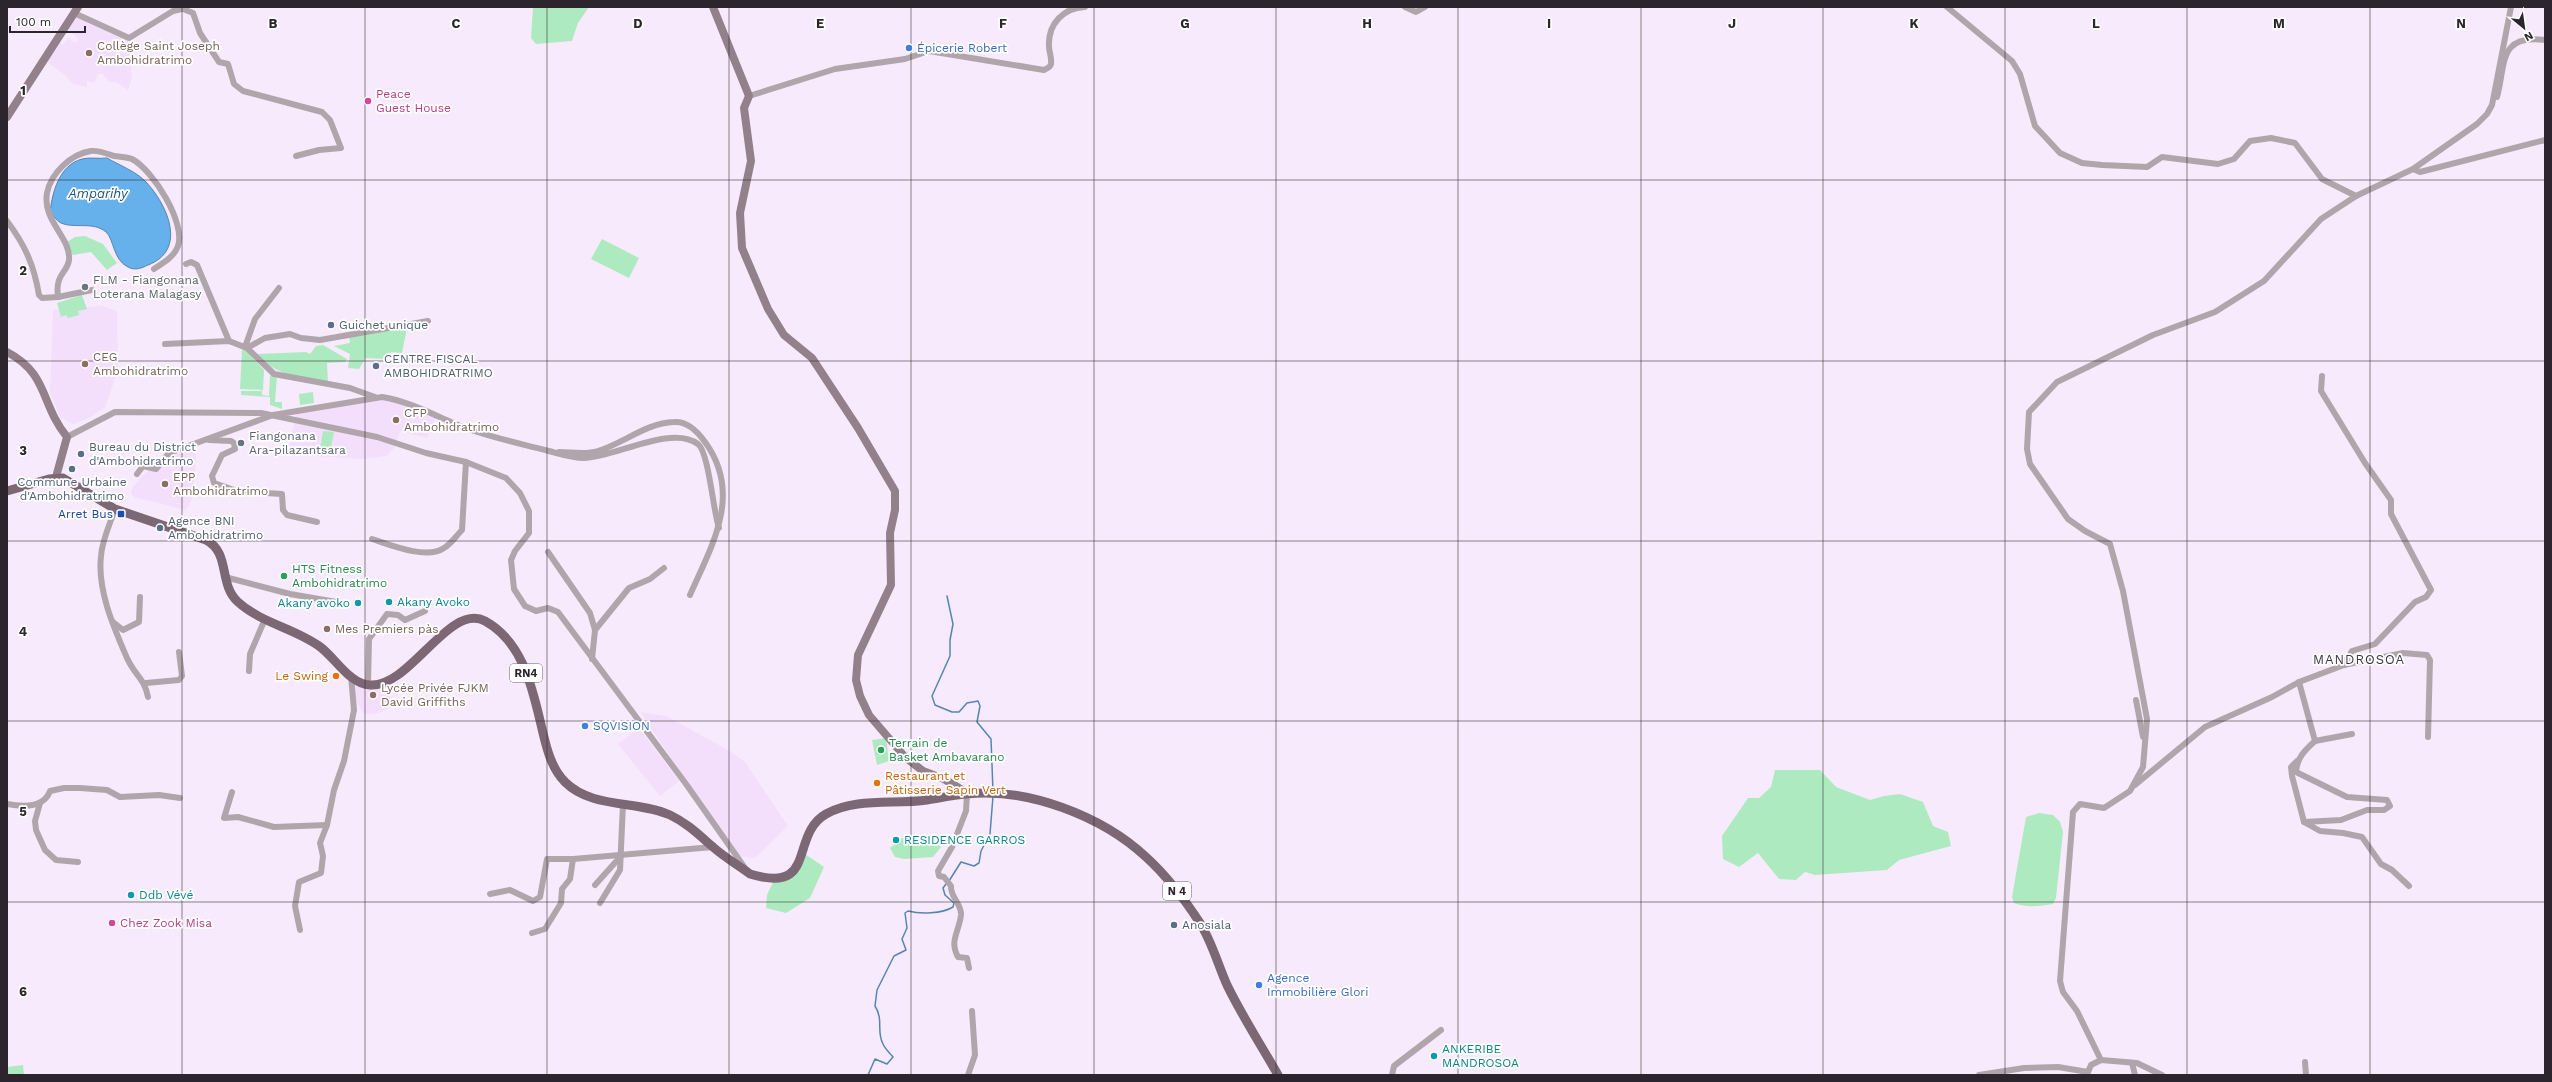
<svg xmlns="http://www.w3.org/2000/svg" width="2552" height="1082" viewBox="0 0 2552 1082" font-family="'Work Sans',sans-serif">
<style>
.built{fill:#f3defc}
.green{fill:#aeeabf}
.water{fill:#66b0eb;stroke:#5586b2}
.lines{fill:none;stroke-linecap:round;stroke-linejoin:round}
.stream{stroke:#5586b2;stroke-width:1.5}
.street{stroke:#b1a5ac;stroke-width:6}
.secondary{stroke:#92818b;stroke-width:8}
.primary{stroke:#7c6874;stroke-width:9}
.grid{fill:none;stroke:#2c252e;stroke-width:1;stroke-opacity:0.55}
.shop-dot{fill:#3f7fe0;stroke:#fff;stroke-width:1.5}
.education-dot{fill:#8d6e63;stroke:#fff;stroke-width:1.5}
.hotel-dot{fill:#d1479c;stroke:#fff;stroke-width:1.5}
.worship-dot{fill:#6b7280;stroke:#fff;stroke-width:1.5}
.service-dot{fill:#5c6f8a;stroke:#fff;stroke-width:1.5}
.transit-dot{fill:#1a4fb4;stroke:#fff;stroke-width:1.5}
.leisure-dot{fill:#2e9e5b;stroke:#fff;stroke-width:1.5}
.culture-dot{fill:#0f9aa8;stroke:#fff;stroke-width:1.5}
.food-dot{fill:#e8710a;stroke:#fff;stroke-width:1.5}
.labels{text-anchor:middle;stroke-width:3.5;stroke-linejoin:round;paint-order:stroke}
.shield{fill:#fff;stroke:#6b666d;stroke-width:1}
.shield-label{font-size:11px;font-weight:bold;fill:#2c252e}
.education-label{font-size:12px;fill:#785e54;stroke:#fff;text-anchor:start}
.shop-label{font-size:12px;fill:#366cbe;stroke:#fff;text-anchor:start}
.hotel-label{font-size:12px;fill:#b23c85;stroke:#fff;text-anchor:start}
.worship-label{font-size:12px;fill:#5b616d;stroke:#fff;text-anchor:start}
.service-label{font-size:12px;fill:#4e5e75;stroke:#fff;text-anchor:start}
.transit-label{font-size:12px;fill:#164399;stroke:#fff;text-anchor:end}
.leisure-label{font-size:12px;fill:#27864d;stroke:#fff;text-anchor:start}
.culture-label{font-size:12px;fill:#0d838f;stroke:#fff;text-anchor:start}
.food-label{font-size:12px;fill:#c56008;stroke:#fff;text-anchor:end}
.water-label{font-size:13px;font-style:italic;fill:#1a4f77;stroke:#fff}
.neighbourhood-label{font-size:13px;letter-spacing:1px;fill:#413446;stroke:#fff}
.grid-label{font-size:13px;text-anchor:middle;font-weight:bold;fill:#2c252e;stroke:#fff;stroke-width:3.5;stroke-linejoin:round;paint-order:stroke}
</style>
<rect width="100%" height="100%" fill="#f8eafd"/>
<g class="built">
<polygon points="75,16 128,41 132,78 128,90 116,82 109,82 103,74 98,74 94,83 87,81 87,87 73,84 66,76 45,60 57,40 63,45 68,38 75,43 79,39 67,28"/>
<polygon points="102,306 117,311 118,370 105,407 89,418 73,424 60,417 50,393 53,310"/>
<polygon points="385,400 396,401 436,417 427,438 400,431 395,447 386,456 360,459 288,454 296,413 340,404"/>
<polygon points="193,448 196,455 195,472 192,499 186,510 134,497 130,492 141,477 163,459"/>
<polygon points="352,682 390,684 392,707 375,714 364,714 357,703"/>
<polygon points="640,712 666,716 728,750 745,762 788,826 755,858 737,856"/>
<polygon points="639,728 679,781 660,796 618,744"/>
</g>
<g class="green">
<polygon points="533,7 589,7 578,23 572,41 536,44 531,38"/>
<polygon points="85,236 103,244 117,263 107,270 91,252 73,255 69,251 67,242 75,237"/>
<polygon points="602,239 639,258 629,278 591,259"/>
<polygon points="82,295 87,309 78,311 79,315 68,318 66,315 61,317 57,303"/>
<polygon points="407,328 402,353 391,352 384,359 366,358 359,369 348,368 350,354 334,346 350,343 349,336"/>
<path d="M323,345L347,359L345,362L327,363L328,383C301,377 274,376 258,354L306,352L310,354L316,346Z"/>
<polygon points="242,349 248,352 264,370 263,390 240,389"/>
<polygon points="270,375 277,376 275,402 282,402 282,409 270,405 270,397 241,395 241,391 262,391 262,395 269,396"/>
<polygon points="313,392 314,403 300,405 299,394"/>
<polygon points="323,431 334,432 330,452 320,450"/>
<polygon points="886,738 889,761 877,765 872,740"/>
<polygon points="1775,770 1820,770 1836,787 1870,800 1884,796 1900,794 1923,802 1933,826 1948,832 1951,846 1899,860 1887,870 1815,875 1805,872 1796,880 1779,879 1758,853 1739,867 1723,859 1722,836 1748,798 1759,798 1771,787"/>
<path d="M2039,813L2053,815L2060,822L2063,832L2056,898L2053,904C2040,906 2027,908 2014,903L2012,897L2026,817Z"/>
<polygon points="902,838 929,840 941,847 933,857 904,859 895,857 890,848"/>
<polygon points="805,854 824,867 810,898 786,913 766,908 767,895 774,880 783,877"/>
<polygon points="23,1065 24,1075 7,1075 7,1067"/>
</g>
<path class="water" d="M107,158C119,165 137,172 146,182C167,204 188,250 148,265C142,268 135,271 128,267C113,260 114,239 106,232C93,221 75,229 61,223C58,222 54,216 50,213C52,193 59,165 82,159C89,157 99,159 107,158Z"/>
<g class="lines">
<g class="stream">
<polyline points="947,596 953,624 950,640 950,656 932,696 935,705 952,712 959,712 967,703 978,701 980,706 977,722 991,739 993,791"/>
<polyline points="949,881 961,862 974,866 979,863 981,851 990,834 993,796"/>
<path d="M868,1075L875,1059L887,1064L893,1057C890,1053 885,1049 883,1044C876,1031 884,1020 875,1006L877,990L894,956L906,950L902,939L907,928L905,913L908,911C920,914 942,914 953,907L954,903L945,895L943,888L946,884"/>
</g>
<g class="street">
<polyline points="1405,7 1416,12 1425,7"/>
<polyline points="1947,7 2012,61 2020,74 2035,126 2060,153 2082,163 2102,165 2147,167 2162,157 2218,164 2234,159 2250,141 2271,138 2295,143 2322,179 2356,196"/>
<polyline points="183,9 193,13 200,33 219,62 228,64 234,84 243,91 322,112 330,120 341,148 319,150 296,156"/>
<polyline points="74,13 129,38 173,11 186,8"/>
<path d="M749,96L835,69L905,59L929,51L1044,70C1047,68 1050,68 1051,64C1052,58 1049,52 1049,46C1048,24 1063,8 1085,7"/>
<path d="M2497,97C2506,64 2498,34 2545,40"/>
<polyline points="2413,169 2420,172 2545,140"/>
<path d="M7,221C25,245 34,265 39,295L42,298L58,297C55,273 67,274 69,260C71,237 42,221 47,193C51,173 71,154 91,151C98,150 108,154 114,156C120,157 127,157 132,159C153,170 186,223 178,246C174,257 163,263 154,269"/>
<polyline points="186,264 191,262 197,265 229,341"/>
<polyline points="58,297 92,290"/>
<polyline points="165,344 229,341 247,348 274,374 350,388 375,397"/>
<polyline points="245,347 255,319 279,288"/>
<polyline points="247,348 265,338 290,334 301,338 320,340 428,321"/>
<polyline points="2322,376 2321,391 2365,463 2391,500 2391,514 2431,590 2426,597 2415,602 2375,644 2352,651 2344,665"/>
<polyline points="67,437 115,412 261,413 377,437 426,453 466,462 506,478 520,493 529,511 529,533 515,551 511,560 514,589 525,606 536,611 548,608 558,612 686,784 745,868"/>
<polyline points="209,440 231,441 234,443 235,449 222,455 212,476 214,483 237,491 282,494 283,510 287,515 317,522"/>
<path d="M559,452C572,452 585,455 598,451C624,443 646,423 674,422C687,421 698,432 705,442C743,494 712,545 690,595"/>
<path d="M137,474L143,466L156,469L169,453L273,415L382,397C408,401 434,415 458,425C487,437 519,443 549,451C561,454 571,458 584,458C614,458 671,424 698,444C709,453 713,511 719,528"/>
<path d="M115,509C110,524 102,540 101,556C97,590 114,628 127,658C135,676 144,677 148,697"/>
<path d="M372,539C390,545 427,560 444,548C451,544 456,536 462,530L466,462"/>
<polyline points="548,552 590,613 595,630 592,659"/>
<polyline points="225,577 290,594 348,604"/>
<polyline points="113,622 123,630 139,622 140,597"/>
<polyline points="595,630 629,588 650,579 664,568"/>
<polyline points="249,671 250,654 265,619"/>
<path d="M2299,682L2315,741C2304,751 2297,758 2296,772L2347,797L2387,800L2390,806L2384,810H2367L2341,820L2304,822L2320,831L2343,833L2362,837L2381,864L2392,870L2409,886"/>
<polyline points="146,683 179,680 182,676 179,652"/>
<polyline points="368,685 369,639 387,614 398,615 405,620 425,611"/>
<polyline points="2136,700 2143,737"/>
<polyline points="2315,741 2352,734"/>
<polyline points="2297,761 2291,767 2292,776 2304,822"/>
<polyline points="2135,785 2205,727 2272,697 2299,682 2344,665 2403,653 2427,655 2430,660 2428,737"/>
<polyline points="232,792 224,818 238,817 274,827 327,825"/>
<path d="M967,793L966,811L952,847L938,871L939,876L944,877L951,886C950,897 962,904 961,915C959,932 949,941 958,957L967,958L969,968"/>
<polyline points="40,803 35,821 36,830 45,850 56,860 78,862"/>
<path d="M7,804C23,807 44,808 50,791L64,788H80L107,790L120,797L159,795L180,798"/>
<polyline points="595,885 621,856"/>
<polyline points="490,894 510,890 533,901 540,897 547,859 573,859 713,847"/>
<polyline points="600,903 620,870 623,804"/>
<polyline points="300,930 295,906 299,882 321,873 323,856 320,843 327,825 334,790 344,761 354,710 351,676"/>
<polyline points="532,933 545,929 561,903 562,889 570,879 573,859"/>
<polyline points="2305,1062 2306,1075"/>
<polyline points="2132,1063 2135,1075"/>
<polyline points="968,1075 975,1055 972,1011"/>
<polyline points="1392,1075 1394,1066 1441,1030"/>
<polyline points="1979,1075 2024,1068 2058,1067 2088,1072 2091,1065 2101,1060"/>
<polyline points="2162,1075 2137,1063 2101,1060 2077,1011 2063,992 2060,981 2073,812 2080,804 2104,808 2130,791 2143,767 2147,719 2123,591 2110,544 2085,531 2068,519 2030,464 2027,449 2029,412 2057,382 2153,335 2215,312 2264,281 2321,219 2356,196 2413,169 2477,124 2487,114 2492,105 2511,7"/>
</g>
<g class="secondary">
<polyline points="713,7 749,96 744,108 751,161 740,213 742,248 768,309 784,335 812,358 858,428 895,491 895,510 890,533 891,585 858,655 856,680 860,696 869,715 905,757 923,771 944,779 967,793"/>
<polyline points="7,117 78,7"/>
<path d="M7,352C49,374 40,404 67,437L56,477"/>
</g>
<path class="primary" d="M7,491L49,479L63,478L115,509L206,540C231,553 218,584 238,602C261,623 294,628 319,646C335,657 349,684 370,685C410,688 449,602 485,621C525,643 533,692 543,733C547,750 552,769 565,782C592,809 637,800 670,815C687,823 699,835 713,847C724,857 738,865 750,874C818,895 789,835 826,814C856,797 895,805 927,800C940,798 953,795 966,794C1027,787 1102,816 1146,857C1167,876 1185,900 1200,923C1212,942 1218,965 1227,985C1242,1016 1261,1045 1278,1075"/>
</g>
<path class="grid" d="M182,7V1075M365,7V1075M547,7V1075M729,7V1075M911,7V1075M1094,7V1075M1276,7V1075M1458,7V1075M1641,7V1075M1823,7V1075M2005,7V1075M2187,7V1075M2370,7V1075M7,180H2545M7,361H2545M7,541H2545M7,721H2545M7,902H2545"/>
<g class="shop-dot">
<circle cx="909" cy="48" r="4"/>
<circle cx="585" cy="726" r="4"/>
<circle cx="1259" cy="985" r="4"/>
</g>
<g class="education-dot">
<circle cx="89" cy="53" r="4"/>
<circle cx="85" cy="364" r="4"/>
<circle cx="396" cy="420" r="4"/>
<circle cx="165" cy="484" r="4"/>
<circle cx="327" cy="629" r="4"/>
<circle cx="373" cy="695" r="4"/>
</g>
<g class="hotel-dot">
<circle cx="368" cy="101" r="4"/>
<circle cx="112" cy="923" r="4"/>
</g>
<g class="worship-dot">
<circle cx="85" cy="287" r="4"/>
<circle cx="241" cy="443" r="4"/>
</g>
<g class="service-dot">
<circle cx="331" cy="325" r="4"/>
<circle cx="376" cy="366" r="4"/>
<circle cx="81" cy="454" r="4"/>
<circle cx="72" cy="469" r="4"/>
<circle cx="160" cy="528" r="4"/>
<circle cx="1174" cy="925" r="4"/>
</g>
<rect class="transit-dot" x="117" y="510" width="8" height="8" rx="2"/>
<g class="leisure-dot">
<circle cx="284" cy="576" r="4"/>
<circle cx="881" cy="750" r="4"/>
</g>
<g class="culture-dot">
<circle cx="389" cy="602" r="4"/>
<circle cx="358" cy="603" r="4"/>
<circle cx="896" cy="840" r="4"/>
<circle cx="131" cy="895" r="4"/>
<circle cx="1434" cy="1056" r="4"/>
</g>
<g class="food-dot">
<circle cx="336" cy="676" r="4"/>
<circle cx="877" cy="783" r="4"/>
</g>
<g class="labels">
<g class="shield">
<rect x="510" y="664" width="32" height="18" rx="3"/>
<rect x="1163" y="882" width="28" height="18" rx="3"/>
</g>
<g class="shield-label">
<text x="526" y="677">RN4</text>
<text x="1177" y="895">N 4</text>
</g>
<g class="education-label">
<text x="97" y="50">Collège Saint Joseph<tspan x="97" dy="14">Ambohidratrimo</tspan></text>
<text x="93" y="361">CEG<tspan x="93" dy="14">Ambohidratrimo</tspan></text>
<text x="404" y="417">CFP<tspan x="404" dy="14">Ambohidratrimo</tspan></text>
<text x="173" y="481">EPP<tspan x="173" dy="14">Ambohidratrimo</tspan></text>
<text x="335" y="633">Mes Premiers pàs</text>
<text x="381" y="692">Lycée Privée FJKM<tspan x="381" dy="14">David Griffiths</tspan></text>
</g>
<g class="shop-label">
<text x="917" y="52">Épicerie Robert</text>
<text x="593" y="730">SQVISION</text>
<text x="1267" y="982">Agence<tspan x="1267" dy="14">Immobilière Glori</tspan></text>
</g>
<g class="hotel-label">
<text x="376" y="98">Peace<tspan x="376" dy="14">Guest House</tspan></text>
<text x="120" y="927">Chez Zook Misa</text>
</g>
<g class="worship-label">
<text x="93" y="284">FLM - Fiangonana<tspan x="93" dy="14">Loterana Malagasy</tspan></text>
<text x="249" y="440">Fiangonana<tspan x="249" dy="14">Ara-pilazantsara</tspan></text>
</g>
<g class="service-label">
<text x="339" y="329">Guichet unique</text>
<text x="384" y="363">CENTRE FISCAL<tspan x="384" dy="14">AMBOHIDRATRIMO</tspan></text>
<text x="89" y="451">Bureau du District<tspan x="89" dy="14">d'Ambohidratrimo</tspan></text>
<text x="72" y="486" text-anchor="middle">Commune Urbaine<tspan x="72" dy="14">d'Ambohidratrimo</tspan></text>
<text x="168" y="525">Agence BNI<tspan x="168" dy="14">Ambohidratrimo</tspan></text>
<text x="1182" y="929">Anosiala</text>
</g>
<g class="transit-label">
<text x="113" y="518">Arret Bus</text>
</g>
<g class="leisure-label">
<text x="292" y="573">HTS Fitness<tspan x="292" dy="14">Ambohidratrimo</tspan></text>
<text x="889" y="747">Terrain de<tspan x="889" dy="14">Basket Ambavarano</tspan></text>
</g>
<g class="culture-label">
<text x="397" y="606">Akany Avoko</text>
<text x="350" y="607" text-anchor="end">Akany avoko</text>
<text x="904" y="844">RESIDENCE GARROS</text>
<text x="139" y="899">Ddb Vévé</text>
<text x="1442" y="1053">ANKERIBE<tspan x="1442" dy="14">MANDROSOA</tspan></text>
</g>
<g class="food-label">
<text x="328" y="680">Le Swing</text>
<text x="885" y="780" text-anchor="start">Restaurant et<tspan x="885" dy="14">Pâtisserie Sapin Vert</tspan></text>
</g>
<g class="water-label">
<text x="98" y="198">Amparihy</text>
</g>
<g class="neighbourhood-label">
<text x="2359" y="664">MANDROSOA</text>
</g>
</g>
<g class="grid-label">
<text x="273" y="28">B</text>
<text x="456" y="28">C</text>
<text x="638" y="28">D</text>
<text x="820" y="28">E</text>
<text x="1003" y="28">F</text>
<text x="1185" y="28">G</text>
<text x="1367" y="28">H</text>
<text x="1549" y="28">I</text>
<text x="1732" y="28">J</text>
<text x="1914" y="28">K</text>
<text x="2096" y="28">L</text>
<text x="2279" y="28">M</text>
<text x="2461" y="28">N</text>
<text x="23" y="95">1</text>
<text x="23" y="275">2</text>
<text x="23" y="455">3</text>
<text x="23" y="636">4</text>
<text x="23" y="816">5</text>
<text x="23" y="996">6</text>
</g>
<rect width="2552" height="1082" fill="none" stroke="#2c252e" stroke-width="16"/>
<g transform="translate(2524 28) rotate(151)" stroke="#ffffff" stroke-width="3" paint-order="stroke">
<path d="M0-3L7 15L0 10L-7 15Z" fill="#2c252e"/>
<text y="-6" font-size="11" font-weight="bold" text-anchor="middle" fill="#2c252e">N</text>
</g>
<path d="M10 26v6h75v-6" fill="none" stroke="#2c252e" stroke-width="2"/>
<text x="16" y="26" font-size="12" fill="#2c252e" stroke="#ffffff" stroke-width="3" paint-order="stroke">100 m</text>
</svg>
